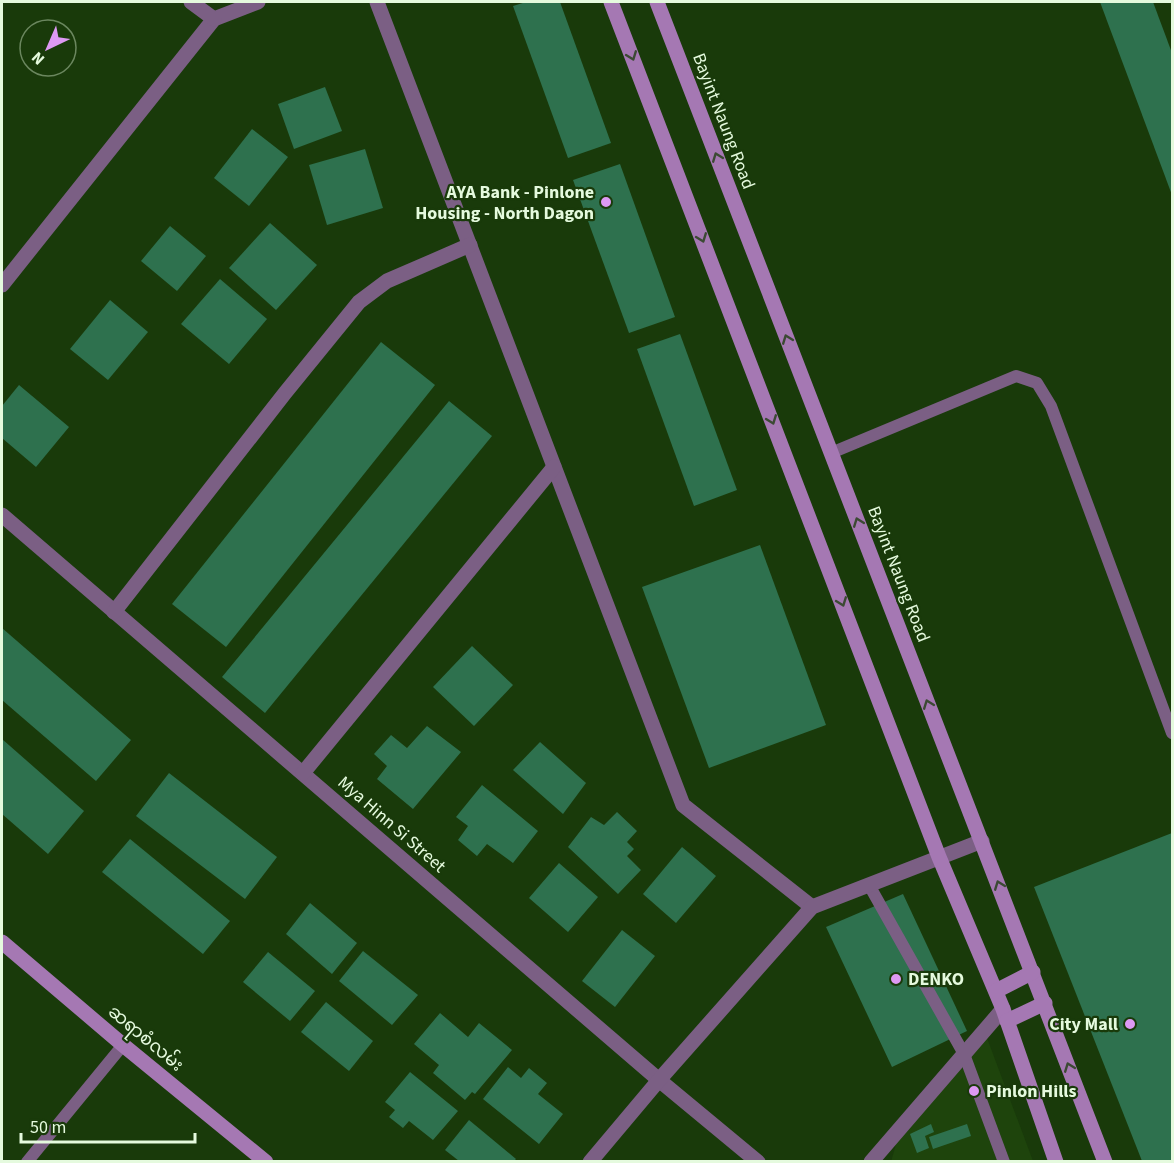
<svg xmlns="http://www.w3.org/2000/svg" width="1174" height="1163" viewBox="0 0 1174 1163" font-family="'Source Sans 3','Noto Sans Myanmar',sans-serif">
<style>
.built{fill:#1e440c}
.building{fill:#2e714e}
.lines{fill:none;stroke-linecap:round;stroke-linejoin:round}
.service{stroke:#7b5f84;stroke-width:12}
.minor{stroke:#7b5f84;stroke-width:15}
.tertiary{stroke:#7b5f84;stroke-width:15}
.secondary{stroke:#a578b3;stroke-width:15}
.oneway{stroke:#3c4a34}
.poi-dot{fill:#dd99f3;stroke:#193a0a;stroke-width:2}
.labels{text-anchor:middle;stroke-width:4.5;stroke-linejoin:round;paint-order:stroke}
.street-label{font-size:18px;fill:#e5fade;stroke:#193a0a}
.poi-label{font-size:18px;font-weight:bold;fill:#e5fade;stroke:#193a0a;text-anchor:end}
</style>
<rect width="100%" height="100%" fill="#193a0a"/>
<polygon class="built" points="987,1038 1033,1161 891,1162 896,1144"/>
<g class="building">
<polygon points="526,2 560,2 611,143 568,158 513,6"/>
<polygon points="1100,2 1153,2 1172,53 1172,195"/>
<polygon points="325,87 342,131 294,149 278,104"/>
<polygon points="252,129 288,157 249,206 214,178"/>
<polygon points="365,149 383,208 327,225 309,165"/>
<polygon points="620,164 675,317 629,333 573,180"/>
<polygon points="270,223 317,265 276,310 229,268"/>
<polygon points="170,226 206,256 177,291 141,261"/>
<polygon points="220,279 267,319 229,364 181,324"/>
<polygon points="110,300 148,332 108,380 70,349"/>
<polygon points="680,334 737,490 694,506 637,349"/>
<polygon points="381,342 435,385 226,647 172,604"/>
<polygon points="19,385 69,427 36,467 2,438 2,406"/>
<polygon points="449,401 492,436 265,713 222,677"/>
<polygon points="760,545 826,725 709,768 642,587"/>
<polygon points="2,628 131,740 96,781 2,700"/>
<polygon points="472,646 513,685 474,726 433,687"/>
<polygon points="427,726 461,752 413,809 377,779 387,766 374,754 391,735 407,748"/>
<polygon points="2,739 84,811 48,854 2,814"/>
<polygon points="540,742 586,783 563,814 513,770"/>
<polygon points="169,773 277,857 245,899 136,816"/>
<polygon points="482,785 538,831 513,863 487,844 477,856 458,840 468,826 456,817"/>
<polygon points="617,812 637,831 627,842 634,849 627,856 641,870 618,894 568,847 591,817 604,825"/>
<polygon points="1172,833 1172,1161 1142,1161 1034,887"/>
<polygon points="130,839 230,921 203,954 102,872"/>
<polygon points="682,847 716,876 676,923 643,894"/>
<polygon points="559,863 598,897 568,932 529,898"/>
<polygon points="903,894 967,1031 892,1067 826,927"/>
<polygon points="310,903 357,943 332,974 286,934"/>
<polygon points="622,930 655,956 615,1007 582,981"/>
<polygon points="363,951 418,995 392,1025 339,981"/>
<polygon points="268,952 315,991 290,1021 243,982"/>
<polygon points="326,1002 373,1041 349,1071 301,1032"/>
<polygon points="440,1013 468,1037 479,1023 512,1050 475,1094 472,1092 465,1100 433,1073 439,1065 414,1044"/>
<polygon points="508,1067 521,1078 529,1068 547,1083 538,1094 563,1114 539,1144 483,1099"/>
<polygon points="410,1072 458,1111 433,1140 409,1121 403,1128 389,1117 395,1110 385,1102"/>
<polygon points="469,1120 516,1159 514,1161 459,1161 445,1150"/>
<polygon points="931,1124 934,1132 925,1136 929,1148 917,1153 910,1134"/>
<polygon points="967,1124 971,1136 933,1149 929,1137"/>
</g>
<g class="lines">
<g class="service">
<polyline points="831,453 1016,376 1037,383 1051,406 1172,733"/>
<polyline points="869,885 964,1054 1004,1162"/>
<polyline points="27,1162 123,1045"/>
</g>
<g class="minor">
<polyline points="377,2 683,805 812,907"/>
<polyline points="2,285 214,19 258,2"/>
<polyline points="2,515 659,1080 758,1162"/>
<polyline points="114,612 285,393 359,302 387,281 470,245"/>
<polyline points="303,773 554,467"/>
<polyline points="590,1162 659,1080 812,907 982,841"/>
<polyline points="871,1162 1003,1009"/>
</g>
<polyline class="tertiary" points="191,2 214,19"/>
<g class="secondary">
<polyline points="611,2 939,857 1003,1009 1056,1162"/>
<polyline points="657,2 1105,1162"/>
<polyline points="2,942 123,1045 266,1162"/>
<polyline points="996,991 1033,972"/>
<polyline points="1007,1021 1045,1003"/>
</g>
</g>
<defs><path id="oneway-chevron" d="M-2-3.5L2.5 0L-2 3.5" fill="none" stroke-width="1.6" stroke-linecap="round" stroke-linejoin="round" transform="scale(1.5)"/></defs>
<g class="oneway">
<use href="#oneway-chevron" transform="translate(632 56) rotate(69)"/>
<use href="#oneway-chevron" transform="translate(717 157) rotate(-111)"/>
<use href="#oneway-chevron" transform="translate(702 238) rotate(69)"/>
<use href="#oneway-chevron" transform="translate(787 339) rotate(-111)"/>
<use href="#oneway-chevron" transform="translate(772 420) rotate(69)"/>
<use href="#oneway-chevron" transform="translate(858 522) rotate(-111)"/>
<use href="#oneway-chevron" transform="translate(842 602) rotate(69)"/>
<use href="#oneway-chevron" transform="translate(928 704) rotate(-111)"/>
<use href="#oneway-chevron" transform="translate(999 885) rotate(-111)"/>
<use href="#oneway-chevron" transform="translate(1069 1067) rotate(-111)"/>
</g>
<g class="poi-dot">
<circle cx="606" cy="202" r="6"/>
<circle cx="896" cy="979" r="6"/>
<circle cx="1130" cy="1024" r="6"/>
<circle cx="974" cy="1091" r="6"/>
</g>
<g class="labels">
<g class="street-label">
<text transform="translate(724 121) rotate(69)" y="6">Bayint Naung Road</text>
<text transform="translate(899 574) rotate(69)" y="6">Bayint Naung Road</text>
<text transform="translate(392 824) rotate(41)" y="6">Mya Hinn Si Street</text>
<text transform="translate(146 1038) rotate(40)" y="6">ဆရာစံလမ်း</text>
</g>
<g class="poi-label">
<text x="594" y="198">AYA Bank - Pinlone<tspan x="594" dy="21">Housing - North Dagon</tspan></text>
<text x="908" y="985" text-anchor="start">DENKO</text>
<text x="1118" y="1030">City Mall</text>
<text x="986" y="1097" text-anchor="start">Pinlon Hills</text>
</g>
</g>
<rect width="1174" height="1163" fill="none" stroke="#e5fade" stroke-width="6"/>
<g transform="translate(48 48) rotate(224)"><circle r="28" fill="#193a0a" stroke="#6b875f" stroke-width="1.5"/>
<path d="M0-4.5L10 22L0 15L-10 22Z" fill="#dd99f3"/>
<text y="-9" font-size="16" font-weight="bold" text-anchor="middle" fill="#e5fade">N</text>
</g>
<path d="M21 1133v9h174v-9" fill="none" stroke="#e5fade" stroke-width="3"/>
<text x="30" y="1133" font-size="18" fill="#e5fade" stroke="#193a0a" stroke-width="4.5" paint-order="stroke">50 m</text>
</svg>
